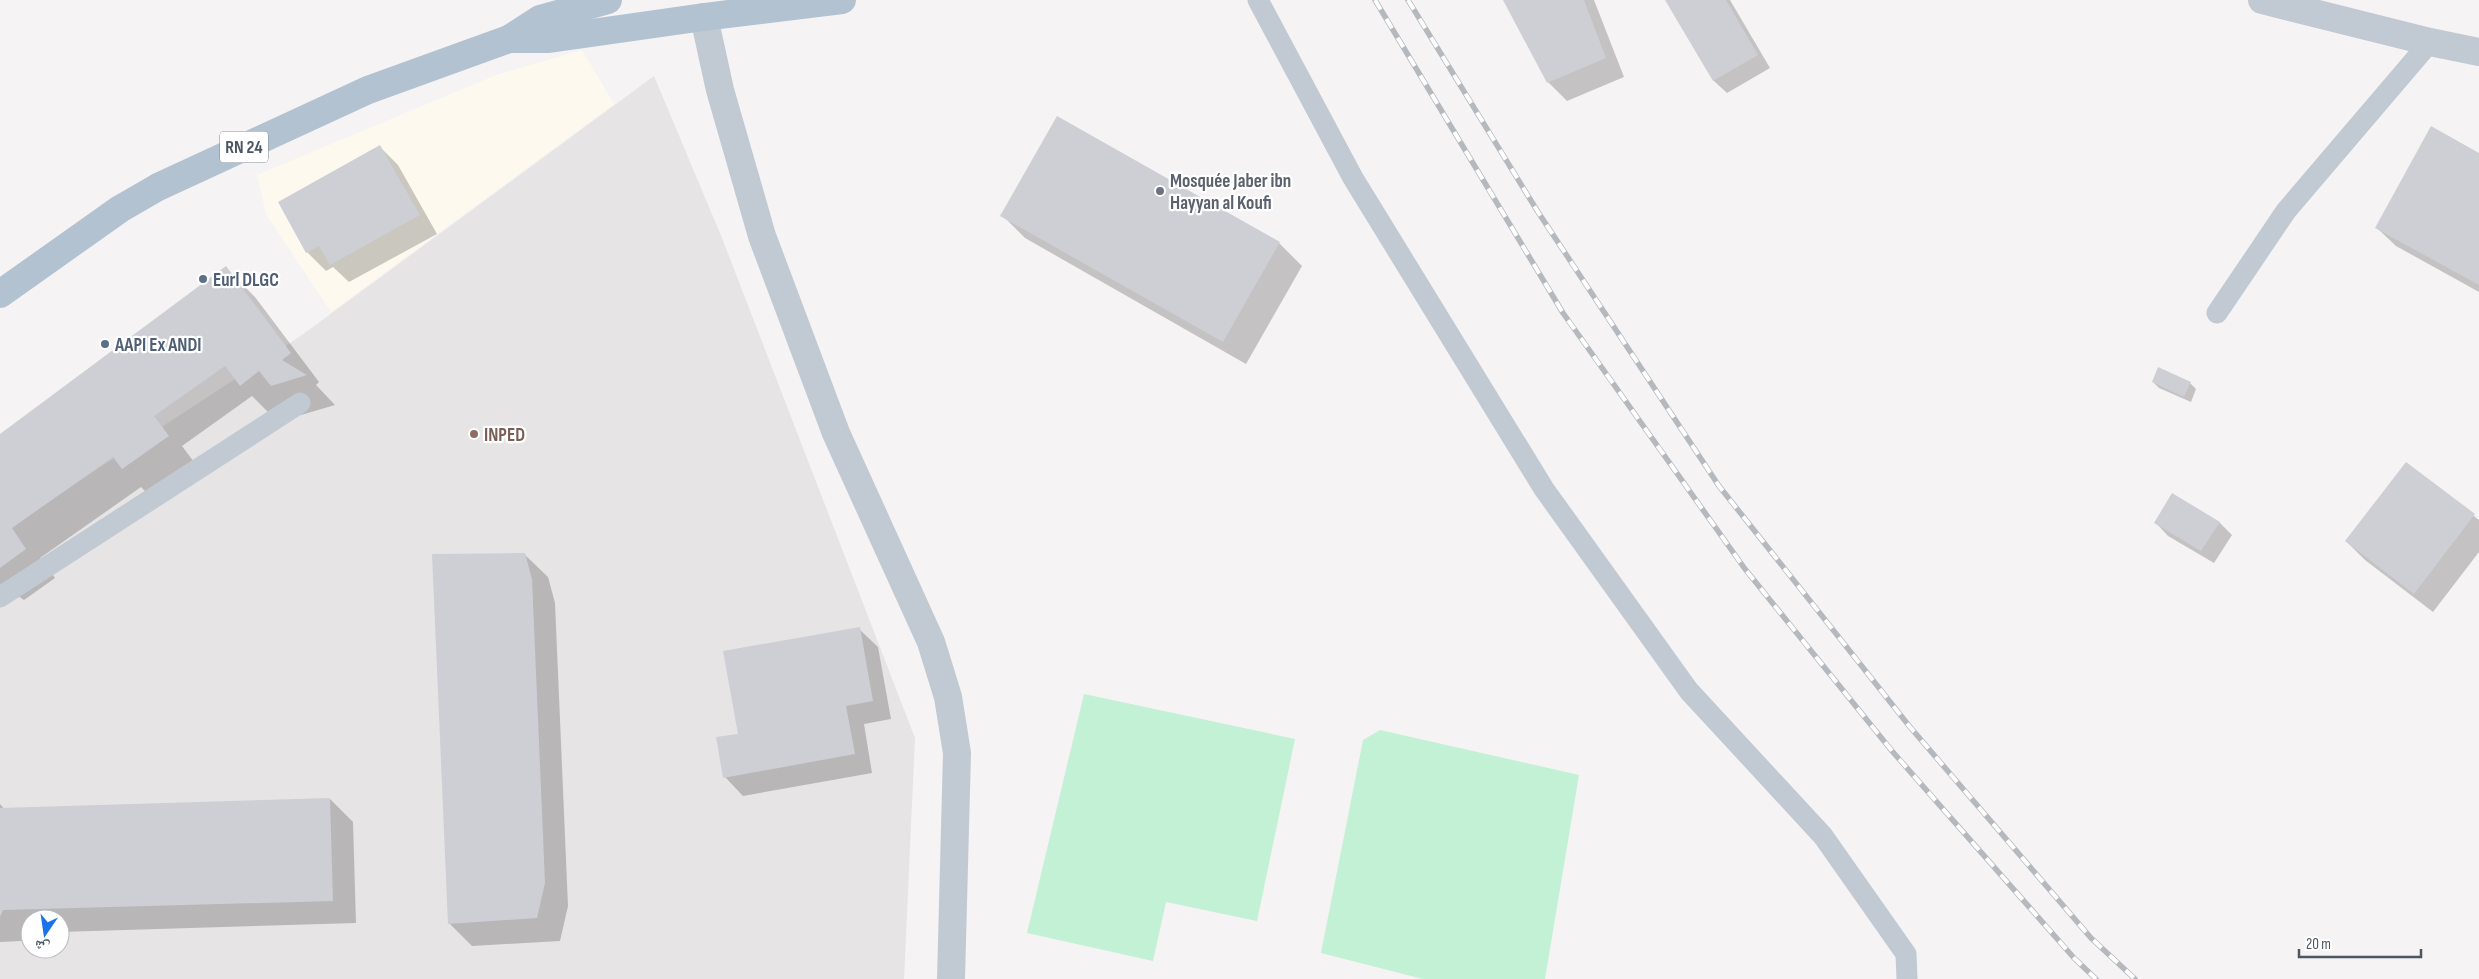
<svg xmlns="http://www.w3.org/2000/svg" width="2479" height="979" viewBox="0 0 2479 979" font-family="'Sofia Sans Condensed','Noto Naskh Arabic',sans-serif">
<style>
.commercial{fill:#fdf9ef}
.education{fill:#e6e4e5;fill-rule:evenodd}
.green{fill:#c3f1d5}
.shadow{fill:#0003}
.building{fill:#cdcfd5}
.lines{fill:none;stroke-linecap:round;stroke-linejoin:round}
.service{stroke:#c1cad2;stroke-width:21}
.minor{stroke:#c1cad2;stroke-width:28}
.primary{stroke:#b3c2d1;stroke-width:28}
.rail-casing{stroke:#b5b8bd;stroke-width:5.5}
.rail{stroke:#fff;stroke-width:4;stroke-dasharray:11;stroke-linecap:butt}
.worship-dot{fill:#6b7280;stroke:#fff;stroke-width:2}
.service-dot{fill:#5c6f8a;stroke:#fff;stroke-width:2}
.education-dot{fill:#8d6e63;stroke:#fff;stroke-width:2}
.labels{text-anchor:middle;stroke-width:4.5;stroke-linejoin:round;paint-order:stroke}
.shield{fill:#fff;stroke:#808990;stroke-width:1}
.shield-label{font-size:18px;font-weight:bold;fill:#4a5661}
.worship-label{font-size:19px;font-weight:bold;fill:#5b616d;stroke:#fff;text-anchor:start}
.service-label{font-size:19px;font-weight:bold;fill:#4e5e75;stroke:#fff;text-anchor:start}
.education-label{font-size:19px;font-weight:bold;fill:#785e54;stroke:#fff;text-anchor:start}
</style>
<rect width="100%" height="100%" fill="#f5f3f3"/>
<polygon class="commercial" points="582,50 614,104 331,312 266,214 257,175 496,75"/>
<path class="education" d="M654,76L722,238L915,738L904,979H0V533L302,335ZM30,919H60V949H30Z"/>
<g class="green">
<polygon points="1084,694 1295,739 1257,921 1166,902 1153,961 1027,933"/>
<polygon points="1380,730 1579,775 1545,979 1423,979 1321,953 1363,740"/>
</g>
<g class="shadow">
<polygon points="1504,0 1594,0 1624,77 1567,101 1548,82"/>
<polygon points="1666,0 1730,0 1770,68 1727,93 1714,81"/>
<polygon points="380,147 398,165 437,234 349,282 333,267 326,271 307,252"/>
<polygon points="2479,154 2479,292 2396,246 2377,228"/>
<polygon points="1002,215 1279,243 1302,266 1246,364 1025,238"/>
<polygon points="226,268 255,297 319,382 316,385 335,405 301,415 270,414 252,396 182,446 197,466 152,498 141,487 40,558 55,578 24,600 8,589 0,595 0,436"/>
<polygon points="2153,382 2190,383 2196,389 2191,402 2159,388"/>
<polygon points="2406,464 2479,520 2479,552 2433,612 2365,560 2346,541"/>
<polygon points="2219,522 2232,535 2214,563 2168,536 2156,523"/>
<polygon points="524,554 548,577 555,603 568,906 560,941 472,946 449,923"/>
<polygon points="859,629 878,647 891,719 864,724 872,773 743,796 725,777"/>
<polygon points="330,799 353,822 356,923 60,932 60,919 30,919 30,933 26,933 22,941 0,942 0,804 5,810"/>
</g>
<g class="building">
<polygon points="1503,0 1584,0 1606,58 1547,83"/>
<polygon points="1665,0 1726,0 1758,55 1713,81"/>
<polygon points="1057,116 1280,242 1223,342 1000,216"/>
<polygon points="2431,126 2479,153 2479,285 2375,228"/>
<polygon points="380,145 420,215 330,265 319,246 306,253 278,202"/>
<polygon points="226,266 291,353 282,360 307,375 271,386 259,371 240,386 225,366 154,416 169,436 122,469 113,457 12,528 26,549 0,568 0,434"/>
<polygon points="2158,367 2191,382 2184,397 2152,382"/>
<polygon points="2406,462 2475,514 2414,594 2345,541"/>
<polygon points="2172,493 2220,522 2201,551 2154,523"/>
<polygon points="525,553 532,579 545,883 537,918 448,924 432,554"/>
<polygon points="860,627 873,701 846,706 855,754 723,778 716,737 738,734 723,651"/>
<polygon points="330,798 333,901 3,910 0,917 0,808"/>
</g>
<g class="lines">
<g class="service">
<polyline points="1258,0 1353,178 1544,489 1689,691 1823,836 1906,954 1907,979"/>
<polyline points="2217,313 2286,211 2430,42"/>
<polyline points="0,597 300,403"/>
</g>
<g class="minor">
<polyline points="2262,0 2430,42 2479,52"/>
<polyline points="704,17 720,90 762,236 836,433 931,642 948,697 957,753 951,979"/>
</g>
<g class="primary">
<polyline points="509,39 540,19 608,0"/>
<polyline points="0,294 120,209 158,187 368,90 509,39 549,39 704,17 842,0"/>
</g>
<g class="rail-casing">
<g id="rail">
<polyline points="1375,0 1563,313 1745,569 1892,751 2074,958 2096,979"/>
<polyline points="1408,0 1538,212 1719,486 1910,727 2091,938 2135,979"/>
</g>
</g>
<use href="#rail" class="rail"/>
</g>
<circle class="worship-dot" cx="1160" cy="191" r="5"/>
<g class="service-dot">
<circle cx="203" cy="279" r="5"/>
<circle cx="105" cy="344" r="5"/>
</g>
<circle class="education-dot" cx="474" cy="434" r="5"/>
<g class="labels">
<rect class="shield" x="220" y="131.5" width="48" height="31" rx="4"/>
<g class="shield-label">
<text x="244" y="153">RN 24</text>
</g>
<g class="worship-label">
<text x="1170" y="187">Mosquée Jaber ibn<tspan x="1170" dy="22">Hayyan al Koufi</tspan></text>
</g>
<g class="service-label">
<text x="213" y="286">Eurl DLGC</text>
<text x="115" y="351">AAPI Ex ANDI</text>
</g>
<g class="education-label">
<text x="484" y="441">INPED</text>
</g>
</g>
<g transform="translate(45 934) rotate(193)"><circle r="24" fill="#ffffff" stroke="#b7bbc0"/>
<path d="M0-4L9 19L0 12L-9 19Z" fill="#1a73e8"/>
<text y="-8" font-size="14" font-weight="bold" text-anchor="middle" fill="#4a5661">ش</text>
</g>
<path d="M2299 949v8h122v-8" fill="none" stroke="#4a5661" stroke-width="2.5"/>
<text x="2306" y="949" font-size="15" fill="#4a5661" stroke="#ffffff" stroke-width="4" paint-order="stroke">20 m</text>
</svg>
